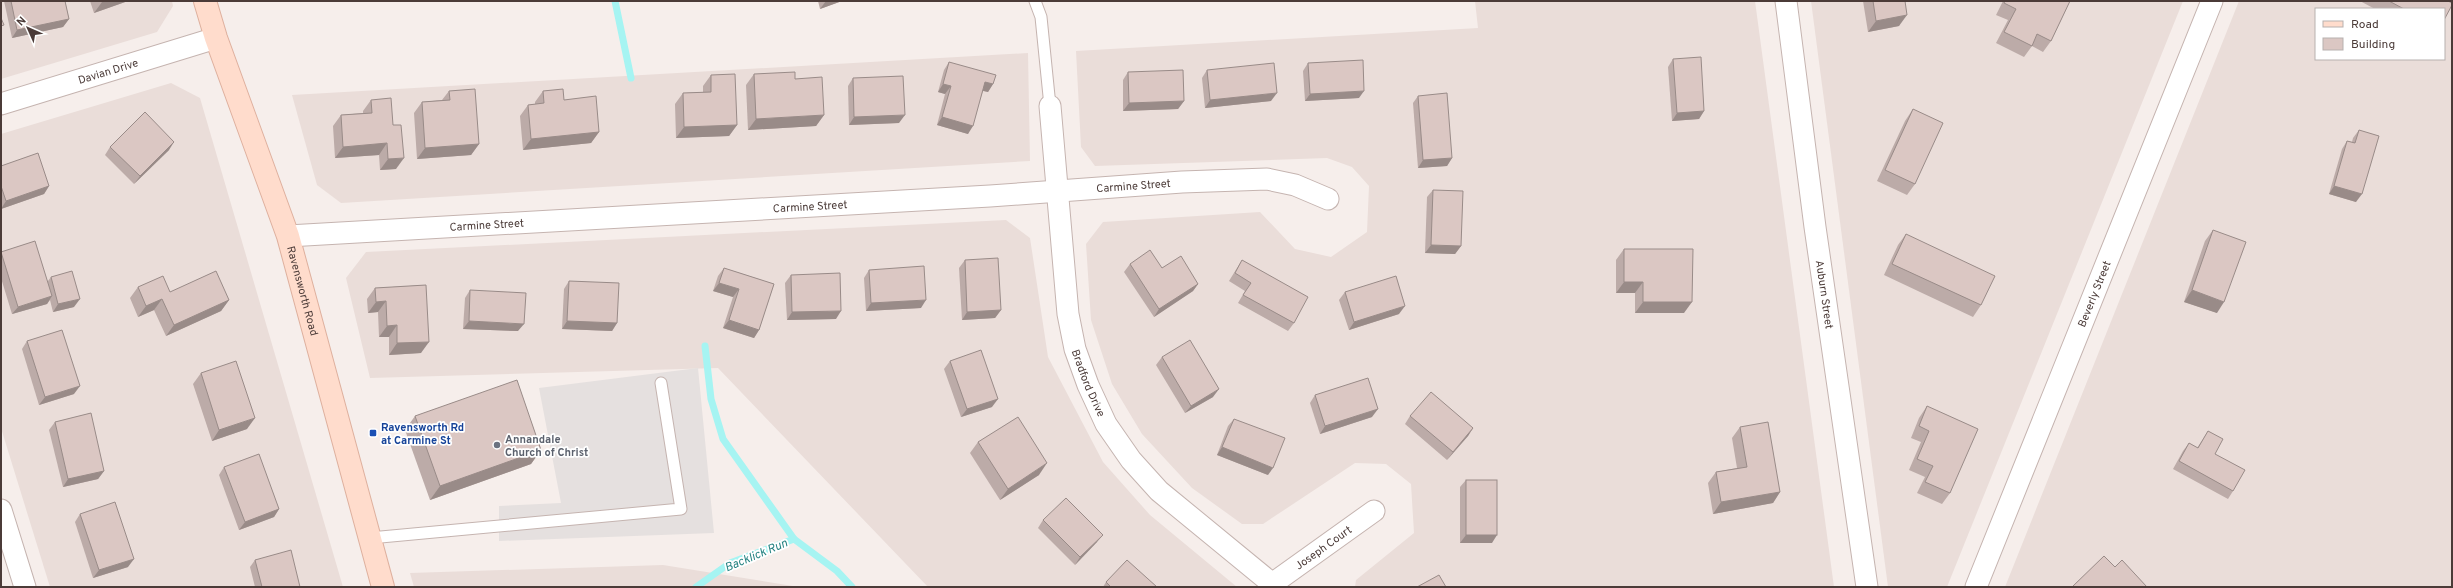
<svg xmlns="http://www.w3.org/2000/svg" width="2453" height="588" viewBox="0 0 2453 588" font-family="Overpass,sans-serif">
<style>
.residential{fill:#eaddd9;fill-rule:evenodd}
.parking{fill:#e5e0df}
.lines{fill:none;stroke-linecap:round;stroke-linejoin:round}
.stream{stroke:#a6f4f2;stroke-width:7}
.lane-casing{stroke:#c5b4b0;stroke-width:13}
.street-casing{stroke:#c5b4b0;stroke-width:23}
.secondary-casing{stroke:#deb09e;stroke-width:24}
.lane{stroke:#fff;stroke-width:11}
.street{stroke:#fff;stroke-width:21}
.secondary{stroke:#ffdccc;stroke-width:22}
.wall{fill:#bcaba8}
.shaded-wall{fill:#998b88}
.building{fill:#dbc7c3;stroke:#998b88}
.transit-dot{fill:#1a4fb4;stroke:#fff;stroke-width:1.5}
.worship-dot{fill:#6b7280;stroke:#fff;stroke-width:1.5}
.labels{text-anchor:middle;stroke-width:3.5;stroke-linejoin:round;paint-order:stroke}
.street-label{font-size:11px;fill:#4b3b38;stroke:#fff}
.transit-label{font-size:11px;font-weight:bold;fill:#164399;stroke:#fff;text-anchor:start}
.worship-label{font-size:11px;font-weight:bold;fill:#5b616d;stroke:#fff;text-anchor:start}
.water-label{font-size:12px;font-style:italic;fill:#228180;stroke:#fff}
</style>
<rect width="100%" height="100%" fill="#f6eeeb"/>
<g class="residential">
<polygon points="1,1 172,1 173,6 157,32 1,79"/>
<polygon points="1475,1 1755,1 1834,587 1355,587 1356,580 1414,533 1411,484 1386,464 1355,463 1263,524 1242,524 1192,488 1142,434 1112,384 1091,320 1086,244 1103,222 1260,212 1295,249 1331,257 1367,232 1369,186 1352,167 1327,158 1095,166 1081,147 1076,51 1478,28"/>
<polygon points="1811,1 2183,1 1947,587 1888,587"/>
<path d="M2239,1H2452V587H2005ZM2316,9H2444V59H2316Z"/>
<polygon points="1028,53 1030,161 341,203 317,185 292,95"/>
<polygon points="171,83 200,98 343,587 50,587 1,428 1,134"/>
<polygon points="1006,220 1030,238 1048,357 1103,462 1150,515 1237,587 928,587 718,368 370,378 346,278 366,252"/>
<polygon points="663,565 799,587 414,587 410,573"/>
</g>
<polygon class="parking" points="698,368 714,533 499,541 499,506 561,503 539,388"/>
<g class="lines">
<g class="stream">
<polyline points="615,1 631,78"/>
<polyline points="705,346 711,399 723,439 794,539"/>
<polyline points="696,587 730,563 794,539 837,571 852,587"/>
</g>
<g class="lane-casing">
<g id="lane">
<polyline points="1035,1 1041,17 1050,106"/>
<polyline points="370,538 681,509 661,383"/>
</g>
</g>
<g class="street-casing">
<g id="street">
<path id="s1" d="M1786,1L1815,227L1867,587"/>
<path id="s2" d="M1,104L216,38"/>
<path id="s3" d="M1050,106L1068,314L1075,349L1088,385L1106,424L1131,460L1159,491L1276,587"/>
<path id="s4" d="M288,236L990,196L1182,182L1267,179L1295,185L1328,199"/>
<polyline points="1,510 25,587"/>
<path id="s5" d="M1272,584L1374,511"/>
<path id="s6" d="M1976,587L2212,1"/>
</g>
</g>
<g class="secondary-casing">
<g id="secondary">
<path id="s7" d="M205,1L216,38L288,236L383,587"/>
</g>
</g>
<use href="#lane" class="lane"/>
<use href="#street" class="street"/>
<use href="#secondary" class="secondary"/>
</g>
<g class="wall">
<polygon points="4,1 65,1 69,19 63,27 12,38"/>
<polygon points="90,1 128,1 94,13"/>
<polygon points="818,1 842,1 820,9"/>
<polygon points="1863,1 1905,1 1899,26 1868,32"/>
<polygon points="2003,1 2070,1 2051,41 2043,52 2032,46 2024,57 1996,43 2008,20 1996,15"/>
<polygon points="2360,1 2448,1 2444,9 2375,9"/>
<polygon points="1673,59 1704,111 1699,119 1672,121 1668,67"/>
<polygon points="949,62 993,84 988,92 983,91 968,134 937,125 945,94 938,92 944,70"/>
<polygon points="1308,63 1359,98 1305,101 1303,71"/>
<polygon points="1207,70 1271,101 1205,108 1202,78"/>
<polygon points="1128,72 1184,101 1178,109 1123,111 1123,80"/>
<polygon points="754,74 795,79 824,115 816,126 748,130 746,85"/>
<polygon points="711,75 737,125 729,136 676,138 675,104 683,93 703,92 703,86"/>
<polygon points="853,78 899,123 849,125 848,86"/>
<polygon points="449,91 479,144 471,155 417,159 414,113 422,102 442,100"/>
<polygon points="543,91 564,100 599,132 591,143 523,150 520,116 528,105 535,104 535,102"/>
<polygon points="1418,96 1452,158 1447,166 1418,168 1413,103"/>
<polygon points="371,100 396,169 380,170 379,155 335,158 333,126 341,115 363,113 363,111"/>
<polygon points="1913,109 1915,184 1907,195 1877,181 1905,121"/>
<polygon points="2359,130 2356,202 2329,194 2342,149 2347,141 2352,142 2353,138"/>
<polygon points="110,147 169,150 134,184 105,155"/>
<polygon points="1,166 49,186 44,194 1,209"/>
<polygon points="1433,190 1461,246 1455,254 1425,253 1427,197"/>
<polygon points="2213,230 2217,313 2184,302 2205,241"/>
<polygon points="1906,234 1981,305 1973,317 1884,275 1898,245"/>
<polygon points="1624,249 1684,313 1635,313 1635,293 1616,293 1616,260"/>
<polygon points="1,252 48,281 51,277 74,307 53,312 50,300 47,304 12,314 1,278"/>
<polygon points="965,260 1001,310 995,318 962,320 959,268"/>
<polygon points="1242,260 1294,323 1288,331 1238,303 1245,291 1229,281 1237,268"/>
<polygon points="1130,264 1162,268 1198,284 1193,291 1154,317 1124,272"/>
<polygon points="724,268 774,284 759,330 754,338 723,328 733,297 713,291 718,276"/>
<polygon points="869,270 921,308 866,311 864,278"/>
<polygon points="791,275 836,319 787,320 785,283"/>
<polygon points="569,281 617,323 612,331 562,329 564,289"/>
<polygon points="426,285 421,353 389,355 389,337 379,337 378,312 368,313 367,299 375,288"/>
<polygon points="138,287 170,292 229,300 221,311 166,336 154,310 138,317 130,298"/>
<polygon points="470,290 518,331 463,329 465,298"/>
<polygon points="1345,292 1399,314 1349,330 1339,300"/>
<polygon points="27,341 74,394 39,405 22,349"/>
<polygon points="1162,357 1213,397 1185,413 1156,365"/>
<polygon points="950,361 992,407 961,417 944,369"/>
<polygon points="201,373 247,429 212,441 193,384"/>
<polygon points="1315,395 1372,417 1320,434 1310,403"/>
<polygon points="1927,406 1950,493 1942,504 1917,493 1925,477 1909,470 1921,442 1911,438 1919,418"/>
<polygon points="415,416 541,450 531,464 430,500 405,430"/>
<polygon points="1410,416 1473,428 1468,436 1447,460 1405,424"/>
<polygon points="1234,419 1268,475 1217,455 1228,426"/>
<polygon points="55,422 104,471 98,479 63,487 49,430"/>
<polygon points="1740,427 1780,492 1773,503 1713,514 1708,483 1716,472 1737,468 1732,438"/>
<polygon points="2208,431 2215,454 2233,491 2228,499 2173,469 2183,451 2189,443 2197,448 2203,439"/>
<polygon points="978,442 1039,475 1000,500 970,453"/>
<polygon points="224,467 279,509 274,517 239,530 219,475"/>
<polygon points="1466,480 1492,543 1460,543 1460,487"/>
<polygon points="80,514 128,567 93,578 75,522"/>
<polygon points="1043,520 1097,542 1075,565 1038,528"/>
<polygon points="255,560 300,587 255,587 250,567"/>
<polygon points="1106,582 1157,587 1103,587"/>
</g>
<g class="shaded-wall">
<polygon points="104,1 128,1 94,13 102,2"/>
<polygon points="826,1 842,1 820,9"/>
<polygon points="1907,15 1899,26 1868,32 1876,21"/>
<polygon points="69,19 63,27 12,38 17,30"/>
<polygon points="985,82 993,84 988,92 980,90"/>
<polygon points="943,84 951,86 945,94 938,92"/>
<polygon points="1364,91 1359,98 1305,101 1310,94"/>
<polygon points="1277,93 1271,101 1205,108 1210,100"/>
<polygon points="1184,101 1178,109 1123,111 1129,103"/>
<polygon points="1704,111 1699,119 1672,121 1677,113"/>
<polygon points="824,115 816,126 748,130 756,119"/>
<polygon points="905,115 899,123 849,125 854,117"/>
<polygon points="942,117 973,126 968,134 937,125"/>
<polygon points="737,125 729,136 676,138 684,127"/>
<polygon points="599,132 591,143 523,150 531,139"/>
<polygon points="174,142 169,150 134,184 140,176"/>
<polygon points="387,143 379,155 335,158 343,147"/>
<polygon points="479,144 471,155 417,159 425,148"/>
<polygon points="404,158 396,169 380,170 388,159"/>
<polygon points="1452,158 1447,166 1418,168 1423,160"/>
<polygon points="49,186 44,194 1,209 6,201"/>
<polygon points="2334,186 2362,194 2356,202 2329,194"/>
<polygon points="1431,245 1461,246 1455,254 1425,253"/>
<polygon points="1624,282 1643,282 1635,293 1616,293"/>
<polygon points="719,283 739,289 733,297 713,291"/>
<polygon points="1198,284 1193,291 1154,317 1159,309"/>
<polygon points="2192,290 2224,302 2217,313 2184,302"/>
<polygon points="52,296 47,304 12,314 18,307"/>
<polygon points="80,299 74,307 53,312 58,304"/>
<polygon points="162,299 154,310 138,317 146,306"/>
<polygon points="229,300 221,311 166,336 174,325"/>
<polygon points="926,300 921,308 866,311 871,303"/>
<polygon points="386,301 378,312 368,313 376,302"/>
<polygon points="1643,302 1692,302 1684,313 1635,313"/>
<polygon points="1405,306 1399,314 1349,330 1354,322"/>
<polygon points="1001,310 995,318 962,320 967,312"/>
<polygon points="841,311 836,319 787,320 792,312"/>
<polygon points="729,320 759,330 754,338 723,328"/>
<polygon points="469,321 524,324 518,331 463,329"/>
<polygon points="567,321 617,323 612,331 562,329"/>
<polygon points="397,325 389,337 379,337 387,326"/>
<polygon points="429,342 421,353 389,355 397,343"/>
<polygon points="80,386 74,394 39,405 45,397"/>
<polygon points="1219,389 1213,397 1185,413 1191,406"/>
<polygon points="998,399 992,407 961,417 967,409"/>
<polygon points="1378,409 1372,417 1320,434 1325,426"/>
<polygon points="255,418 247,429 212,441 219,430"/>
<polygon points="1473,428 1468,436 1447,460 1453,452"/>
<polygon points="1222,447 1273,468 1268,475 1217,455"/>
<polygon points="541,450 531,464 430,500 440,486"/>
<polygon points="1047,463 1039,475 1000,500 1008,489"/>
<polygon points="104,471 98,479 63,487 68,479"/>
<polygon points="1780,492 1773,503 1713,514 1721,502"/>
<polygon points="279,509 274,517 239,530 245,522"/>
<polygon points="1103,535 1097,542 1075,565 1080,557"/>
<polygon points="1466,535 1497,535 1492,543 1460,543"/>
<polygon points="134,559 128,567 93,578 99,570"/>
</g>
<g class="building">
<polygon points="11,1 65,1 69,19 17,30"/>
<polygon points="1873,1 1905,1 1907,15 1876,21"/>
<polygon points="2005,1 2070,1 2051,41 2037,34 2032,46 2004,32 2016,9 2004,3"/>
<polygon points="2389,1 2448,1 2452,3 2452,5 2444,20 2444,9 2404,9"/>
<polygon points="1,18 4,25 1,26"/>
<polygon points="1701,57 1704,111 1677,113 1673,59"/>
<polygon points="1363,60 1364,91 1310,94 1308,63"/>
<polygon points="949,62 996,75 993,84 985,82 973,126 942,117 951,86 943,84"/>
<polygon points="1274,63 1277,93 1210,100 1207,70"/>
<polygon points="1183,70 1184,101 1129,103 1128,72"/>
<polygon points="795,72 795,79 822,77 824,115 756,119 754,74"/>
<polygon points="735,74 737,125 684,127 683,93 711,92 711,75"/>
<polygon points="903,76 905,115 854,117 853,78"/>
<polygon points="475,89 479,144 425,148 422,102 450,100 449,91"/>
<polygon points="563,89 564,100 596,96 599,132 531,139 528,105 544,103 543,91"/>
<polygon points="1447,93 1452,158 1423,160 1418,96"/>
<polygon points="391,98 393,125 401,125 404,158 388,159 387,143 343,147 341,115 372,113 371,100"/>
<polygon points="1913,109 1943,123 1915,184 1885,170"/>
<polygon points="145,112 174,142 140,176 110,147"/>
<polygon points="2359,130 2379,136 2362,194 2334,186 2347,141 2355,143"/>
<polygon points="38,153 49,186 6,201 1,186 1,166"/>
<polygon points="1433,190 1463,191 1461,246 1431,245"/>
<polygon points="2213,230 2246,242 2224,302 2192,290"/>
<polygon points="1906,234 1995,276 1981,305 1892,264"/>
<polygon points="35,241 52,296 18,307 1,252"/>
<polygon points="1624,249 1693,249 1692,302 1643,302 1643,282 1624,282"/>
<polygon points="1150,250 1162,268 1181,256 1198,284 1159,309 1130,264"/>
<polygon points="998,258 1001,310 967,312 965,260"/>
<polygon points="1242,260 1308,297 1294,323 1243,295 1251,283 1235,273"/>
<polygon points="924,266 926,300 871,303 869,270"/>
<polygon points="724,268 774,284 759,330 729,320 739,289 719,283"/>
<polygon points="72,271 80,299 58,304 51,277"/>
<polygon points="216,271 229,300 174,325 162,299 146,306 138,287 163,276 170,292"/>
<polygon points="840,273 841,311 792,312 791,275"/>
<polygon points="1396,276 1405,306 1354,322 1345,292"/>
<polygon points="569,281 619,283 617,323 567,321"/>
<polygon points="426,285 429,342 397,343 397,325 387,326 386,301 376,302 375,288"/>
<polygon points="470,290 526,293 524,324 469,321"/>
<polygon points="62,330 80,386 45,397 27,341"/>
<polygon points="1190,340 1219,389 1191,406 1162,357"/>
<polygon points="981,350 998,399 967,409 950,361"/>
<polygon points="236,361 255,418 219,430 201,373"/>
<polygon points="1368,378 1378,409 1325,426 1315,395"/>
<polygon points="517,380 541,450 440,486 415,416"/>
<polygon points="1431,392 1473,428 1453,452 1410,416"/>
<polygon points="1927,406 1978,429 1950,493 1925,482 1933,466 1917,459 1929,431 1919,426"/>
<polygon points="91,413 104,471 68,479 55,422"/>
<polygon points="1018,417 1047,463 1008,489 978,442"/>
<polygon points="1234,419 1285,438 1273,468 1222,447"/>
<polygon points="1768,422 1780,492 1721,502 1716,472 1747,467 1740,427"/>
<polygon points="2208,431 2223,439 2215,454 2245,470 2233,491 2179,461 2189,443 2198,448"/>
<polygon points="259,454 279,509 245,522 224,467"/>
<rect x="1466" y="480" width="31" height="55"/>
<polygon points="1066,498 1103,535 1080,557 1043,520"/>
<polygon points="115,502 134,559 99,570 80,514"/>
<polygon points="291,550 300,587 262,587 255,560"/>
<polygon points="2104,556 2115,567 2122,560 2147,587 2072,587"/>
<polygon points="1127,560 1157,587 1111,587 1106,582"/>
<polygon points="1439,575 1446,587 1417,587"/>
</g>
<rect class="transit-dot" x="369" y="429" width="8" height="8" rx="2"/>
<circle class="worship-dot" cx="497" cy="445" r="4"/>
<g class="labels">
<g class="street-label">
<text dy="4" stroke="none"><textPath href="#s2" startOffset="112">Davian Drive</textPath></text>
<text dy="4" stroke="none"><textPath href="#s4" startOffset="847">Carmine Street</textPath></text>
<text dy="4" stroke="none"><textPath href="#s4" startOffset="523">Carmine Street</textPath></text>
<text dy="4" stroke="none"><textPath href="#s4" startOffset="199">Carmine Street</textPath></text>
<text dy="4" stroke="none"><textPath href="#s7" startOffset="306">Ravensworth Road</textPath></text>
<text dy="4" stroke="none"><textPath href="#s1" startOffset="296">Auburn Street</textPath></text>
<text dy="4" stroke="none"><textPath href="#s6" startOffset="316">Beverly Street</textPath></text>
<text dy="4" stroke="none"><textPath href="#s3" startOffset="281">Bradford Drive</textPath></text>
<text dy="4" stroke="none"><textPath href="#s5" startOffset="63">Joseph Court</textPath></text>
</g>
<g class="transit-label">
<text x="381" y="431">Ravensworth Rd<tspan x="381" dy="13">at Carmine St</tspan></text>
</g>
<g class="worship-label">
<text x="505" y="443">Annandale<tspan x="505" dy="13">Church of Christ</tspan></text>
</g>
<g class="water-label">
<text transform="translate(756 555) rotate(-23)" y="4">Backlick Run</text>
</g>
</g>
<rect width="2453" height="588" fill="none" stroke="#4b3b38" stroke-width="4"/>
<rect x="2315" y="8" width="130" height="52" fill="#ffffff" stroke="#b7b1af"/>
<rect x="2323" y="21" width="20" height="6" fill="#ffdccc" stroke="#b7b1af"/>
<text x="2351" y="28" font-size="12" fill="#4b3b38">Road</text>
<rect x="2323" y="38" width="20" height="12" fill="#dbc7c3" stroke="#b7b1af"/>
<text x="2351" y="48" font-size="12" fill="#4b3b38">Building</text>
<g transform="translate(28 28) rotate(315)" stroke="#ffffff" stroke-width="3" paint-order="stroke">
<path d="M0-3L7 15L0 10L-7 15Z" fill="#4b3b38"/>
<text y="-6" font-size="11" font-weight="bold" text-anchor="middle" fill="#4b3b38">N</text>
</g>
</svg>
